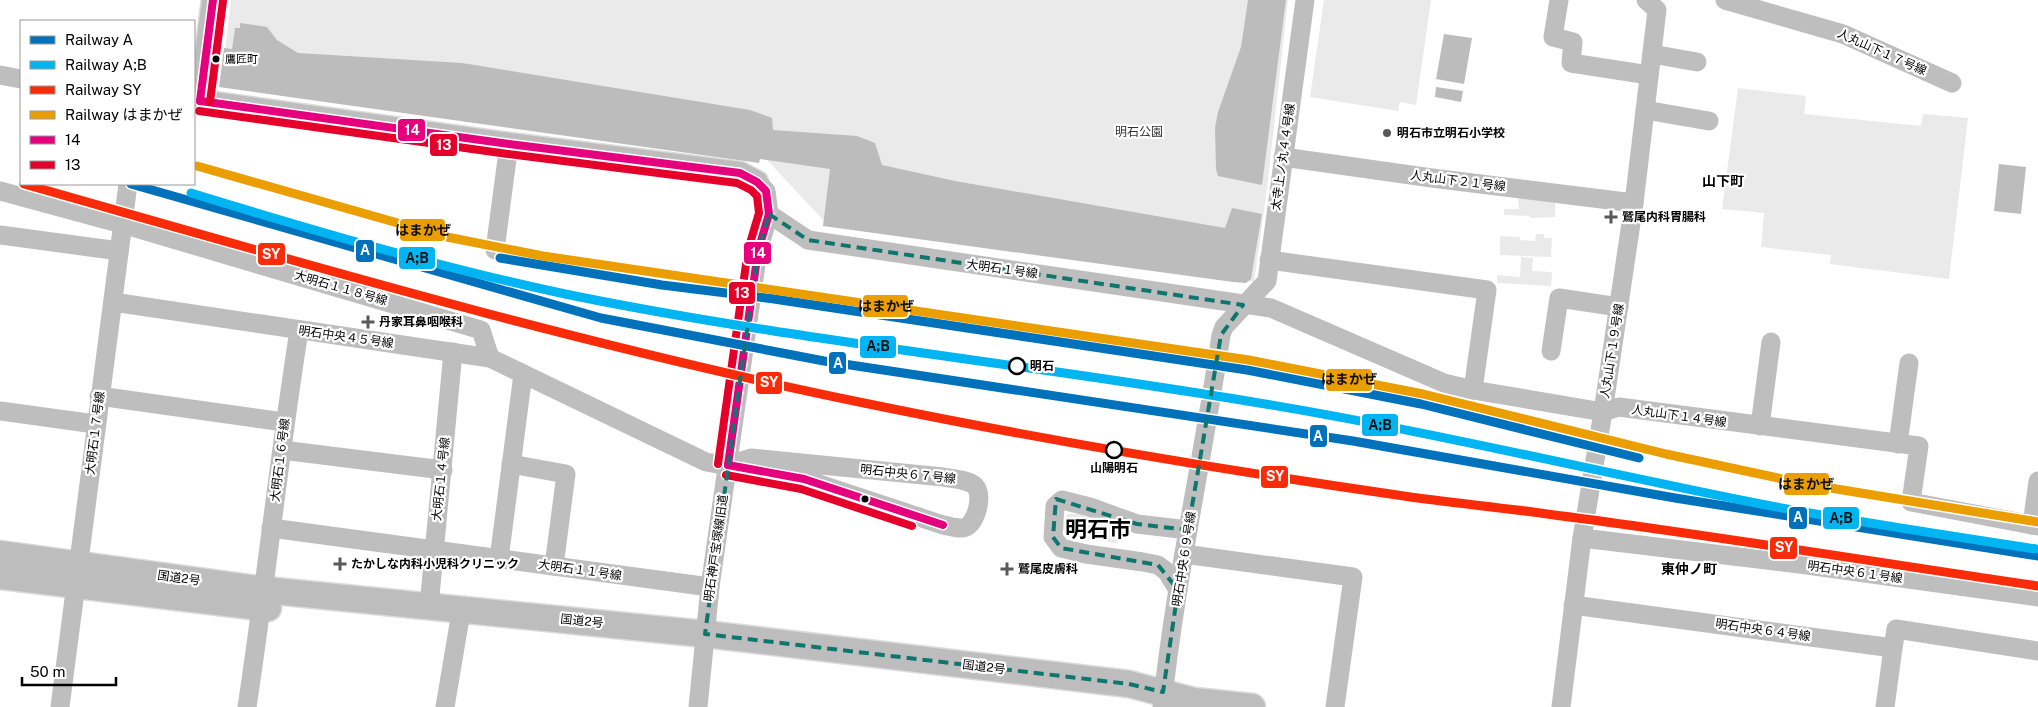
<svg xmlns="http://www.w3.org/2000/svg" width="2038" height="707" viewBox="0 0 2038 707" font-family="'Public Sans','Noto Sans JP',sans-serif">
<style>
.green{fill:#eaeaea}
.water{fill:#bcbcbc}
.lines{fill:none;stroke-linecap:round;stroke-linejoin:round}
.major-casing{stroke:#dbdbdb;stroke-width:25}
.highway-casing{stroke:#dbdbdb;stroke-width:29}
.minor{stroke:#bebebe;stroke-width:19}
.major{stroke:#bdbdbd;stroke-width:22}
.highway{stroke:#bdbdbd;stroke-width:26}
.bus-1-casing{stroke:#fff;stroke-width:11}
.bus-2-casing{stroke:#fff;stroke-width:11}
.bus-1{stroke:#e5007d;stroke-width:8}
.bus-2{stroke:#e4002b;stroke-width:8}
.rail-1-casing{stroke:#fff;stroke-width:12}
.rail-2-casing{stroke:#fff;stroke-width:12}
.rail-3-casing{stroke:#fff;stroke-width:12}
.rail-4-casing{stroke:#fff;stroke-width:12}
.rail-1{stroke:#0072bc;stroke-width:9}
.rail-2{stroke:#00b5f2;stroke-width:9}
.rail-3{stroke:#fa2b08;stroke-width:9}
.rail-4{stroke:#eb9e00;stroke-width:9}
.marked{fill:none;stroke:#0f766e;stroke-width:4;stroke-dasharray:10 6;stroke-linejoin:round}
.bus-dot{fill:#000;stroke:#fff;stroke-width:2}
.poi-dot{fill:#595959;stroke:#fff;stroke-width:2}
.stop-dot{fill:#fff;stroke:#000;stroke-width:2.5}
.labels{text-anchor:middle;stroke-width:4.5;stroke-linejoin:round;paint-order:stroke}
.bus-label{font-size:11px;fill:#000;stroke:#fff;text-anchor:start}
.street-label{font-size:12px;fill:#000;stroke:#fff}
.park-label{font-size:12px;fill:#303030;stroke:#fff}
.poi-label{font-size:12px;font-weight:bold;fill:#000;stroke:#fff;text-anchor:start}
.stop-label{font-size:12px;font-weight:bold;fill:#000;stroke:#fff;text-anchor:start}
.neighbourhood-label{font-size:14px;font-weight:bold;fill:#000;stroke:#fff}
.town-label{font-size:22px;font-weight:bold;fill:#000;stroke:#fff}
.line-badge{stroke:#fff;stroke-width:2}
.badge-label{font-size:14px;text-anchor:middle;font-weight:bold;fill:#fff}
.pale-badge-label{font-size:14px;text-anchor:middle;font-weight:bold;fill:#111}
</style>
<rect width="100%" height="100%" fill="#fff"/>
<g class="green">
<polygon points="231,0 1288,0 1267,189 1254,282 826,223 767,160 221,85"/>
<polygon points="1324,0 1431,0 1416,105 1400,102 1398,111 1310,97"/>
<polygon points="1738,88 1806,96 1804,114 1921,126 1923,114 1968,118 1949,279 1830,264 1831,255 1761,247 1764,213 1722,209"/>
<polygon points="1518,197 1555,199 1555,217 1530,218 1530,216 1504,215 1504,209 1519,209"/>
<polygon points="1536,234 1544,234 1544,238 1552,238 1551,257 1500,255 1500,236 1520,237 1520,240 1535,241"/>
<polygon points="1521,257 1533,258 1532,271 1552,272 1551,286 1497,283 1497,275 1520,277"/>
<polygon points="1068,514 1092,514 1125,527 1128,533 1116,543 1068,535 1063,529 1064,519"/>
</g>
<g class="water">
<polygon points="1248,0 1286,0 1262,185 1218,176 1216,169 1215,128 1218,112 1241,47"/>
<polygon points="240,23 267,27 277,40 298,53 462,63 750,110 772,118 773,130 857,136 875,143 882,165 955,181 1225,228 1232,208 1262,214 1251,279 1246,283 1233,282 823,226 830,169 760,159 759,163 219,87 224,48 232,49 235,28 240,28"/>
<polygon points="1444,34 1472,38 1464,84 1436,79"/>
<polygon points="1436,87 1463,91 1461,102 1435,97"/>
<polygon points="1999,164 2026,167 2021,214 1994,211"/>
</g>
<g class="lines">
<g class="major-casing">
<polyline id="major" points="213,0 200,101 509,144 740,173 757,182"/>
</g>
<g class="highway-casing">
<g id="highway">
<polyline points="0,554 265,590 705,634 1129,684 1194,701 1252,707"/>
<polyline points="0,576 268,608"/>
</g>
</g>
<g class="minor">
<polyline points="1559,0 1553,37 1573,42 1571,63 1649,75"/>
<polyline points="1725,0 1843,34 1952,83"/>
<polyline points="1652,54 1697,62"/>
<polyline points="0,75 21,79"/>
<polyline points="1645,110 1709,121"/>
<polyline points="1283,157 1432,178 1634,203"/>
<polyline points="0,191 122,224 481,330 490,358"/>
<polyline points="769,214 808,240 1271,308 1444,383 1473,390 1603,412 1619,407 1919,446 1911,502 2038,526"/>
<polyline points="0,235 119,251"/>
<polyline points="495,250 509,144"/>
<polyline points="1269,260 1487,290 1473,390"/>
<path d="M113,302L490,358L706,462L804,479L943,525C950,526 959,530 966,527C977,522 984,493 974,485C966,479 953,479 943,477L751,458L728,465"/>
<polyline points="1551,351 1559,298 1619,307"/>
<polyline points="99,396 284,422"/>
<polyline points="0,411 95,424"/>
<polyline points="1760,426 1771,342"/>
<polyline points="1898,444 1909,363"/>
<polyline points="282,450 443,470"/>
<polyline points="511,464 566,474 554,566"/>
<polyline points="2032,525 2038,481"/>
<polyline points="271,528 710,587"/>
<polyline points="1582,538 1807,565 2038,597"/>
<polyline points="1184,554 1353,577 1335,707"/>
<polyline points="499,559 523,374"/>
<polyline points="1178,590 1167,572 1158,565 1143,562 1086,554 1061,548 1053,537 1055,506 1062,500 1090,507 1137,524 1188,530"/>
<polyline points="1573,605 1893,648 1885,707"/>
<polyline points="429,606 453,352"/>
<polyline points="1893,648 1896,629 2038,651"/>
<polyline points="60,707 128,184"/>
<path d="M247,707C266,582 279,456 299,331"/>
<polyline points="445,707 459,624"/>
<polyline points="698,707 710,587 758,251 769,214 766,191 757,182"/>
<path d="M1162,707C1175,582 1203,459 1221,335L1224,327L1267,281L1305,0"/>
<polyline points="1561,707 1582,538 1603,412 1634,203 1657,10 1646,0"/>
</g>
<use href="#major" class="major"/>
<use href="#highway" class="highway"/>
<g class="bus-1-casing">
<g id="bus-1">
<polyline points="200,101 509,144 740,173 757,182 766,191 769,214 758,251 728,465"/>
<polyline points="200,101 213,0"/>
<polyline points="728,465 804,479 943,525"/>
</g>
</g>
<g class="bus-2-casing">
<g id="bus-2">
<polyline points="210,102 223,1"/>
<polyline points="199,111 508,154 737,183 751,190 757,196 759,213 748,250 718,464"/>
<polyline points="726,475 801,489 912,526"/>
</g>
</g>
<use href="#bus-1" class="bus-1"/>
<use href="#bus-2" class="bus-2"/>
<g class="rail-1-casing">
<g id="rail-1">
<polyline points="131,184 601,318 824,361 1353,441 1675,498 2038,556"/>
<polyline points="500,258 662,285 774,299 1247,370 1421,404 1639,458"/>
</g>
</g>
<g class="rail-2-casing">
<path id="rail-2" d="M191,193C315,231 438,267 565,294C790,340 1020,363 1247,401C1421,429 1593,471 1766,505C1856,522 1946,535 2036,549"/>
</g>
<g class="rail-3-casing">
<path id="rail-3" d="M24,184C302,263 580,345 864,403C1043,440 1223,470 1404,496C1451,503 1499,507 1547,514C1711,535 1874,562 2038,586"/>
</g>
<g class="rail-4-casing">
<polyline id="rail-4" points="197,166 447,237 543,256 1249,360 1423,394 1666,454 1806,484 2038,522"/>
</g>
<use href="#rail-1" class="rail-1"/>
<use href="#rail-2" class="rail-2"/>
<use href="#rail-3" class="rail-3"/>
<use href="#rail-4" class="rail-4"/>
</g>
<path class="marked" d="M769,214L808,240L1243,305L1221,335L1188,530L1137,524L1056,499L1053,537L1061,548L1158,565L1178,590L1163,692L1129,684L705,634L758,251Z"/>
<g class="bus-dot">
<circle cx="216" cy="59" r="4.5"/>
<circle cx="865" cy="499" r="4.5"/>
</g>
<g class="poi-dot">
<circle cx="1387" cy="133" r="5"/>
<path d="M1608.5 209.5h5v5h5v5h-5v5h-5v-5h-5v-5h5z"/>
<path d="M365.5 314.5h5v5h5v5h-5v5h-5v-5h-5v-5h5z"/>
<path d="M337.5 556.5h5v5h5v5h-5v5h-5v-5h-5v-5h5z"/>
<path d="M1004.5 561.5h5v5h5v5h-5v5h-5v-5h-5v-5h5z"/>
</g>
<g class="stop-dot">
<circle cx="1017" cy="366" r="8"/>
<circle cx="1114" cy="450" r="8"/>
</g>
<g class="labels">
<g class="bus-label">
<text x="225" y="63">鷹匠町</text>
</g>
<g class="street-label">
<text transform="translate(1882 52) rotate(24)" y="4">人丸山下１７号線</text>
<text transform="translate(1283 157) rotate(-82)" y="4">太寺上ノ丸４４号線</text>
<text transform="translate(1458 181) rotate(7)" y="4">人丸山下２１号線</text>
<text transform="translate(1002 269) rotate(8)" y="4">大明石１号線</text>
<text transform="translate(341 288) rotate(16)" y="4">大明石１１８号線</text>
<text transform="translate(346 337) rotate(8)" y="4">明石中央４５号線</text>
<text transform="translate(1612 351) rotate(-81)" y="4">人丸山下１９号線</text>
<text transform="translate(1679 416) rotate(8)" y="4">人丸山下１４号線</text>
<text transform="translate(95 433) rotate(-83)" y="4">大明石１７号線</text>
<text transform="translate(280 460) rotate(-83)" y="4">大明石１６号線</text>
<text transform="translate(908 474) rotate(6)" y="4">明石中央６７号線</text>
<text transform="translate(441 479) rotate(-84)" y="4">大明石１４号線</text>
<text transform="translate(716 548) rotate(-82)" y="4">明石神戸宝塚線旧道</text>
<text transform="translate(1184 559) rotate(-81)" y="4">明石中央６９号線</text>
<text transform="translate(580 570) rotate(8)" y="4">大明石１１号線</text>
<text transform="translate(1855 572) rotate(8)" y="4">明石中央６１号線</text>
<text transform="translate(179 578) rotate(8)" y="4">国道2号</text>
<text transform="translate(582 621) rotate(6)" y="4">国道2号</text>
<text transform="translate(1763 630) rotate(8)" y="4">明石中央６４号線</text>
<text transform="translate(984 667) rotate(7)" y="4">国道2号</text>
</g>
<g class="park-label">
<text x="1139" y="136">明石公園</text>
</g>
<g class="poi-label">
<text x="1397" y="137">明石市立明石小学校</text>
<text x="1622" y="221">鷲尾内科胃腸科</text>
<text x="379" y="326">丹家耳鼻咽喉科</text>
<text x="351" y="568">たかしな内科小児科クリニック</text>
<text x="1018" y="573">鷲尾皮膚科</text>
</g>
<g class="stop-label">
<text x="1030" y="370">明石</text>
<text x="1114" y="472" text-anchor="middle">山陽明石</text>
</g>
<g class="neighbourhood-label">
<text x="1723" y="186">山下町</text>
<text x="1689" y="574">東仲ノ町</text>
</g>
<g class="town-label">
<text x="1098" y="537">明石市</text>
</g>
</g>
<g class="line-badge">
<rect x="397" y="118" width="29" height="24" rx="5" fill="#e5007d"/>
<rect x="429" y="133" width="29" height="24" rx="5" fill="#e4002b"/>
<rect x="399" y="218" width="47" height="24" rx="5" fill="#eb9e00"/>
<rect x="355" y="239" width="20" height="24" rx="5" fill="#0072bc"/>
<rect x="743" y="241" width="29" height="24" rx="5" fill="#e5007d"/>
<rect x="257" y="242" width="29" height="24" rx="5" fill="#fa2b08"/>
<rect x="398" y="246" width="38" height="24" rx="5" fill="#00b5f2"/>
<rect x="728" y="281" width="28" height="24" rx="5" fill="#e4002b"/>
<rect x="862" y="294" width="47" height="24" rx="5" fill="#eb9e00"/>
<rect x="859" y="335" width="38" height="24" rx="5" fill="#00b5f2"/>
<rect x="828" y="351" width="19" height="24" rx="5" fill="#0072bc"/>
<rect x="1325" y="368" width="48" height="24" rx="5" fill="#eb9e00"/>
<rect x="755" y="371" width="28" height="24" rx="5" fill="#fa2b08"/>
<rect x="1361" y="413" width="38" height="24" rx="5" fill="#00b5f2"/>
<rect x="1309" y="424" width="19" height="24" rx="5" fill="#0072bc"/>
<rect x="1260" y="465" width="29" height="24" rx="5" fill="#fa2b08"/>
<rect x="1783" y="472" width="47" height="24" rx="5" fill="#eb9e00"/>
<rect x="1788" y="506" width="20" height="24" rx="5" fill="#0072bc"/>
<rect x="1822" y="506" width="38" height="24" rx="5" fill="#00b5f2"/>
<rect x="1769" y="536" width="29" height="24" rx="5" fill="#fa2b08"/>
</g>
<g class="badge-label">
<text x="412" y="135">14</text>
<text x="444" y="150">13</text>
<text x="365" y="255">A</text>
<text x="758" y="258">14</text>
<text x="271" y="259">SY</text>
<text x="742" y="298">13</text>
<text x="838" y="368">A</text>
<text x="769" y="387">SY</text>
<text x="1318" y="441">A</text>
<text x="1275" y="481">SY</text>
<text x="1798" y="522">A</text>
<text x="1784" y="552">SY</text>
</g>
<g class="pale-badge-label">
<text x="423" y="235">はまかぜ</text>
<text x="417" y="263">A;B</text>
<text x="886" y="311">はまかぜ</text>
<text x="878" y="351">A;B</text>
<text x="1349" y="384">はまかぜ</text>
<text x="1380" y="430">A;B</text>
<text x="1806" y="489">はまかぜ</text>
<text x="1841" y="523">A;B</text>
</g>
<rect x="20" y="20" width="175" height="165" fill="#ffffff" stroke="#999999"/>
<rect x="30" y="36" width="25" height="8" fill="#0072bc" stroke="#999999"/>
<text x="65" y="45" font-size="15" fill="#000000">Railway A</text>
<rect x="30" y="61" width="25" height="8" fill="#00b5f2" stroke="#999999"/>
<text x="65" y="70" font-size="15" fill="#000000">Railway A;B</text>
<rect x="30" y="86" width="25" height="8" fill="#fa2b08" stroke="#999999"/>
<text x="65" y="95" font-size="15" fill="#000000">Railway SY</text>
<rect x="30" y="111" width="25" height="8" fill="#eb9e00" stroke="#999999"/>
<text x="65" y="120" font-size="15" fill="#000000">Railway はまかぜ</text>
<rect x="30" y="136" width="25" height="8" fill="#e5007d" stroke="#999999"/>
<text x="65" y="145" font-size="15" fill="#000000">14</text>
<rect x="30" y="161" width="25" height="8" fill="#e4002b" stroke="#999999"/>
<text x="65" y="170" font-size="15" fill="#000000">13</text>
<path d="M22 677v8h94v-8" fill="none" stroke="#000000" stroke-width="2.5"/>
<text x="30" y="677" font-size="15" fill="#000000" stroke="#ffffff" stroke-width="4" paint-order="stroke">50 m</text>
</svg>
